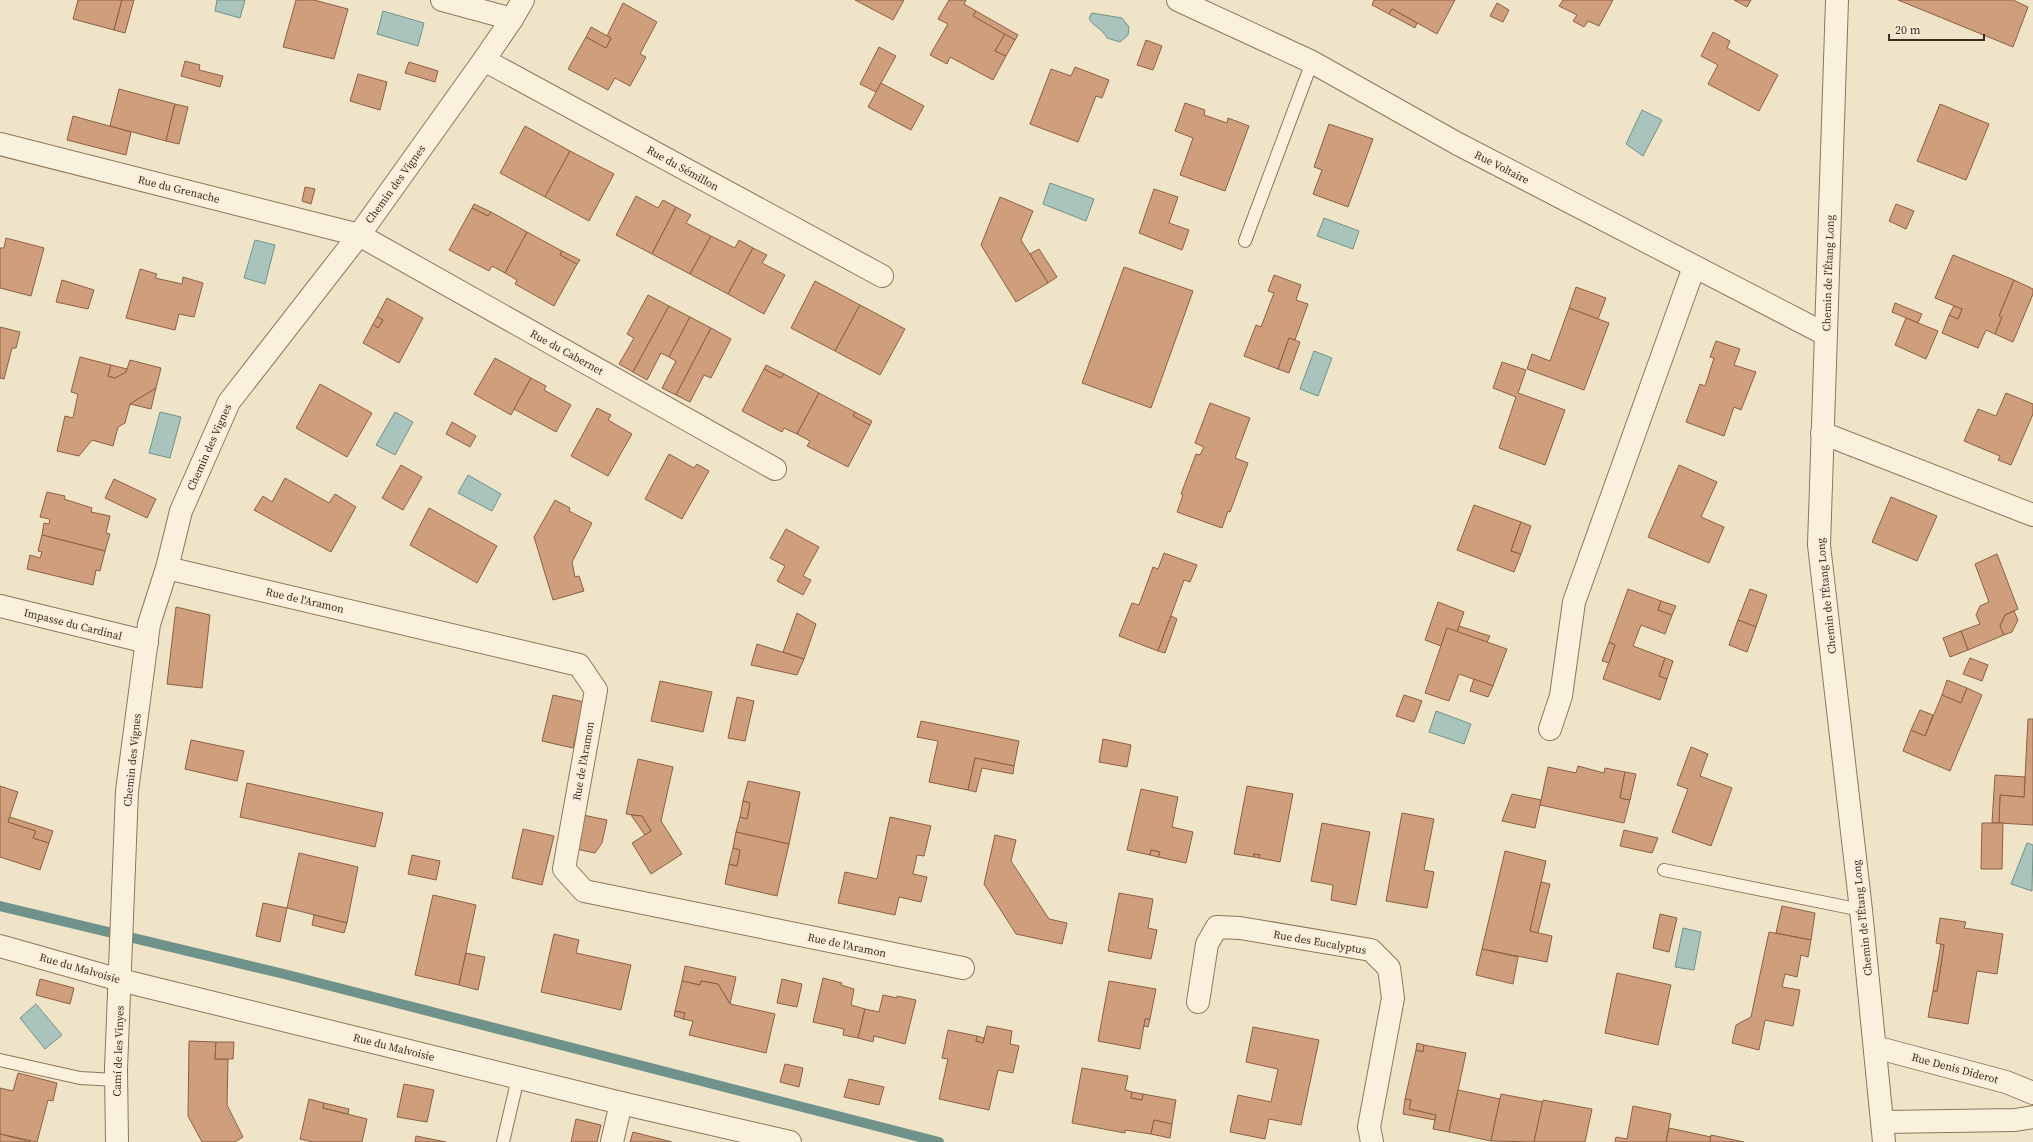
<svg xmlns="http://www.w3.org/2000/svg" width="2033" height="1142" viewBox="0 0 2033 1142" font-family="'Source Serif 4',serif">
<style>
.water{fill:#a9c4bc;stroke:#6f938a}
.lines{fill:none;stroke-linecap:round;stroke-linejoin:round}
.stream{stroke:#6f938a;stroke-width:10}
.building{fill:#cf9f7d;stroke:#8d5f41}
.lane-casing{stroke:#8d765c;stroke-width:14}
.street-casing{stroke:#8d765c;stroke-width:24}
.lane{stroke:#faf1dc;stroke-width:12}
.street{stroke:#faf1dc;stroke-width:22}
.labels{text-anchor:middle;stroke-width:3;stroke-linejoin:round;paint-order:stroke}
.street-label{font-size:11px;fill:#3d2e20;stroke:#f7eed8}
</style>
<rect width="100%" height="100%" fill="#f0e4c8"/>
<g class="water">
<polygon points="217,0 245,0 240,18 215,11"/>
<polygon points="383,11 424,23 418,46 377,34"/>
<path d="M1092,13L1122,18L1129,27L1128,35L1120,42L1107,38C1103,29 1092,26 1089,18Z"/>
<polygon points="1642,110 1662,120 1643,156 1626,144"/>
<polygon points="1050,183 1094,199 1086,221 1043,204"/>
<polygon points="1324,218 1359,231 1353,249 1317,236"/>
<polygon points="255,240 275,245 265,284 244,278"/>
<polygon points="1314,351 1332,358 1318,396 1300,389"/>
<polygon points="160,412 181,417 170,458 149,453"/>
<polygon points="395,412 413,422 395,455 376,445"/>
<polygon points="468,475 501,494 492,511 458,493"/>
<polygon points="1436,711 1471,724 1464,744 1429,732"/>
<polygon points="2027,843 2033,845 2032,891 2011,884"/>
<polygon points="1683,928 1701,932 1694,970 1675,967"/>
<polygon points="36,1004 62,1035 45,1049 20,1018"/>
</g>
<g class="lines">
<polyline class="stream" points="0,906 284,974 939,1142"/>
</g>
<g class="building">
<polygon points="78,0 122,0 114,30 73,19"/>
<polygon points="122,0 134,0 125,33 114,30"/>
<polygon points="296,0 314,0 348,9 334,59 283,47"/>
<polygon points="855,0 904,0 893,20"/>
<polygon points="949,0 966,0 964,4 976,11 973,16 1005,34 995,51 1006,56 993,80 950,57 947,64 930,55 948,24 938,19"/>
<polygon points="1374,0 1455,0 1437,34 1392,9 1389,14 1372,5"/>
<polygon points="1563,0 1613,0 1599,26 1588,21 1584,27 1573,21 1577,15 1559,6"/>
<polygon points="1734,0 1751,0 1747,7"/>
<polygon points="1898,0 2013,0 2028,7 2013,47"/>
<polygon points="623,3 657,22 640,54 646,57 630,86 615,78 608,90 568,69 586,37 606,48 611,38 607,36"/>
<polygon points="1497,3 1509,10 1503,22 1490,16"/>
<polygon points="1392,9 1417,23 1415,28 1389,14"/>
<polygon points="976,11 1018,35 1015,40 973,16"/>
<polygon points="591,27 611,38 606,48 586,37"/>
<polygon points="1713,32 1730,41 1727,48 1778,75 1759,111 1708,84 1718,65 1701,56"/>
<polygon points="1005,34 1015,40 1006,56 995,51"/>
<polygon points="1146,40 1162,46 1153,70 1137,65"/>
<polygon points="879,47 896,56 876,92 860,84"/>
<polygon points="185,61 200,65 199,70 223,76 220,87 181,76"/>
<polygon points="409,62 438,71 435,82 405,73"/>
<polygon points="1075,67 1109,80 1102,98 1096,96 1078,142 1030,124 1051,69 1071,76"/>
<polygon points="358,74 387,82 380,110 350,101"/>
<polygon points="881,83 924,106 911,130 868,107"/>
<polygon points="119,89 175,104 166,141 110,126"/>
<polygon points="1185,103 1205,110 1204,115 1227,123 1228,118 1249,126 1225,191 1180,175 1193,138 1175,131"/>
<polygon points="175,104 188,107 179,144 166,141"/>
<polygon points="1940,104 1989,124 1966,180 1917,161"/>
<polygon points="73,116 131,132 126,155 67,140"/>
<polygon points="1329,124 1373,139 1348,207 1313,194 1322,170 1314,167"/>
<polygon points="525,126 570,151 545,197 500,173"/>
<polygon points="570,151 614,174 589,221 545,197"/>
<polygon points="305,187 315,189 311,204 302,201"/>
<polygon points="1154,189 1178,197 1169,223 1189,230 1182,250 1139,233"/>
<polygon points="636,196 658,208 663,200 676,207 652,254 616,235"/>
<polygon points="1000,197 1033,211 1021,240 1048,283 1016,302 981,245"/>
<polygon points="474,204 491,212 488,216 472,208"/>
<polygon points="1896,204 1914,211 1906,229 1889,221"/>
<polygon points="676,207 691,215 686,223 711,236 690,274 652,254"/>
<polygon points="472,208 488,216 491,212 527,232 505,273 492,266 489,271 449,250"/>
<polygon points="527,232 562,251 560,255 577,264 554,306 515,284 517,280 505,273"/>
<polygon points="711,236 735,248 739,240 753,248 728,294 690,274"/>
<polygon points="6,238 44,248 31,296 0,288 0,248 4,248"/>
<polygon points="753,248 767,255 762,263 785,275 764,314 728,294"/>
<polygon points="1039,249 1057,277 1048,283 1030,254"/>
<polygon points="562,251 580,260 577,264 560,255"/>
<polygon points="1953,255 2014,280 1999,316 2002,317 1995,334 1986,330 1978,348 1942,333 1949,315 1958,319 1962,309 1935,298"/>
<polygon points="1124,267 1193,291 1151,408 1082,383"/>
<polygon points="140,269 157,274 155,278 182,284 183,277 203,283 194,317 179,314 175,330 126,318"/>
<polygon points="1274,275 1301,285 1296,300 1308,304 1295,340 1289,338 1278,369 1244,356 1256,325 1261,327 1274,293 1268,291"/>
<polygon points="62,280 94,290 88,309 56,302"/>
<polygon points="2014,280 2033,289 2033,294 2013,342 1995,334 2002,317 1999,316"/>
<polygon points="815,281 860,305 835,351 791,328"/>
<polygon points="1576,287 1606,298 1598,319 1569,308"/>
<polygon points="648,295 669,306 633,372 619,364 634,338 627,334"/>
<polygon points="387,298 423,318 399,363 363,343 373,324 378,328 383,320 377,317"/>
<polygon points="1895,303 1922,314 1918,323 1892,312"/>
<polygon points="860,305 905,329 880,375 835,351"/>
<polygon points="669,306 690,317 669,357 661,353 647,380 633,372"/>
<polygon points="1954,306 1962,309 1958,319 1949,315"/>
<polygon points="1569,308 1609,323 1584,390 1527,369 1532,354 1550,361"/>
<polygon points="377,317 383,320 378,328 373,324"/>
<polygon points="690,317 711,328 676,395 662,388 676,361 669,357"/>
<polygon points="1906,318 1938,331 1926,359 1895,345"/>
<polygon points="0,327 20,332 16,348 12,348 4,379 0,378"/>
<polygon points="711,328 731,339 711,378 704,375 690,402 676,395"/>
<polygon points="1289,338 1300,342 1289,373 1278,369"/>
<polygon points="1716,341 1740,349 1734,365 1756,372 1741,410 1734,407 1724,436 1686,422 1700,384 1705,386 1714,358 1710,357"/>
<polygon points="80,357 111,365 108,376 115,378 126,372 130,360 161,368 156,388 130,404 125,423 118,427 113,446 92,440 79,456 57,451 65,416 73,418 78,394 71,392"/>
<polygon points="495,358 531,378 511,415 474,394"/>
<polygon points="1502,362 1526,370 1518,393 1565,410 1545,465 1499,448 1516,397 1493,388"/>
<polygon points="111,365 127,369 126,372 115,378 108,376"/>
<polygon points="766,365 784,374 781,378 764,369"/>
<polygon points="764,369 781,378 784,374 819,393 797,434 784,428 782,432 742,411"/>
<polygon points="531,378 546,386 544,390 571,405 556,432 514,409"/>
<polygon points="320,384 372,413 347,457 296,428"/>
<polygon points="156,388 151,409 130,404"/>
<polygon points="819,393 855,412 853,416 870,425 848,467 807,446 810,441 797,434"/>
<polygon points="2006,393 2033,404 2033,414 2011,465 1998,460 2000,456 1964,441 1978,409 1996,416"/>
<polygon points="1210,403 1250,418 1235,458 1248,463 1230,512 1228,511 1222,528 1177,512 1183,495 1181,494 1196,454 1200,455 1204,447 1195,443"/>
<polygon points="597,408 611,415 608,420 632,434 608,476 571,456"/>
<polygon points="855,412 872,421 870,425 853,416"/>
<polygon points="452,422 476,436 470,447 446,434"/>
<polygon points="669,454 694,468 697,464 709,471 682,519 645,499"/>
<polygon points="401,465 422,477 403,510 382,498"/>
<polygon points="1679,465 1717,482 1701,517 1724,527 1709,563 1648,537"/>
<polygon points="285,478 329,503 335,494 356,507 331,552 254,510 263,496 272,502"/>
<polygon points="114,479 156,499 147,518 105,498"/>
<polygon points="47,492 65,496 64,499 92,508 91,512 110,516 106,533 110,534 105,551 42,535 44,523 49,524 50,519 40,517"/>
<polygon points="1891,497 1937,516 1917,561 1872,542"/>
<polygon points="555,500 570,508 569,511 592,523 572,562 575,577 579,576 584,591 553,600 534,537"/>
<polygon points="1474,505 1521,522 1511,551 1521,554 1514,572 1457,550"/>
<polygon points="429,508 497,546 477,583 410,545"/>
<polygon points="1521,522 1531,526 1521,554 1511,551"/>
<polygon points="786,529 819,547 803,576 811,580 803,595 777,581 785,566 770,558"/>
<polygon points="42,535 105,551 100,571 96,570 93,585 27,569 30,555 40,558 42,552 38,551"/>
<polygon points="1164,553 1197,565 1190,582 1184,580 1158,651 1119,636 1132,603 1139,605 1153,567 1158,569"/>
<polygon points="1997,554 2018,609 2005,615 2000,626 2004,635 1968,650 1961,631 1980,624 1976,615 1980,606 1989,602 1975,564"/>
<polygon points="1628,589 1661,601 1658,610 1672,615 1665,634 1641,625 1633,646 1665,658 1659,676 1667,679 1660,700 1603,679 1615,645 1609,642"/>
<polygon points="1750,589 1767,595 1756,627 1738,620"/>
<polygon points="1661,601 1676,606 1672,615 1658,610"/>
<polygon points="1438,602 1464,612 1457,632 1447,628 1441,646 1425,640"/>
<polygon points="176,607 210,615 202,688 167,684"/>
<polygon points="2014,611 2018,620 2012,632 2004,635 2000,626 2005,615"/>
<polygon points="797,613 816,624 804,659 783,652"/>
<polygon points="1171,616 1177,619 1165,653 1158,651"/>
<polygon points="1738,620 1756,627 1747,652 1729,645"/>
<polygon points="1459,626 1490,636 1487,642 1457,632"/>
<polygon points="1447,628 1507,649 1493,686 1459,674 1449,701 1425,693"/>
<polygon points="1961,631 1968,650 1950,657 1943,638"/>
<polygon points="1609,642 1615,645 1609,663 1602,661"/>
<polygon points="757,644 804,659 797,675 751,665"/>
<polygon points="1665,658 1673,661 1667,679 1659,676"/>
<polygon points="1970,658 1988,665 1982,681 1963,674"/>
<polygon points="1474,679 1493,686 1488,697 1470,691"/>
<polygon points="1947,680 1967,688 1961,703 1942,695"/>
<polygon points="660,681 712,692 703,732 651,721"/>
<polygon points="1967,688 1982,695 1950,771 1903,751 1911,730 1925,736 1942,695 1961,703"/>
<polygon points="553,695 584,702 573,748 542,741"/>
<polygon points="1404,695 1422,701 1414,722 1396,716"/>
<polygon points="737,697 754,701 745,741 728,738"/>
<polygon points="1920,710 1933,715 1925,736 1911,730"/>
<polygon points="2028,719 2033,719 2033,825 1999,823 2000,795 2024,797"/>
<polygon points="921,721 1019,741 1014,766 975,758 968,790 929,782 938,741 917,737"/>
<polygon points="1103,739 1131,745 1127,767 1099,762"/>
<polygon points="191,740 244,751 237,781 185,769"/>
<polygon points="1691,747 1708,754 1700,776 1732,788 1711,846 1672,832 1688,789 1677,785"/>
<polygon points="975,758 1014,766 1013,774 982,768 976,792 968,790"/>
<polygon points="638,759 673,767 661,821 682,854 651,874 632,843 651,831 642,816 626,814"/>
<polygon points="1578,766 1604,773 1605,768 1625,772 1620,798 1630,800 1624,823 1540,805 1548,767 1576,773"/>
<polygon points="1625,772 1636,774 1630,800 1620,798"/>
<polygon points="1995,775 2025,777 2024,797 2000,795 1999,823 1992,823"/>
<polygon points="748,781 800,792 789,844 736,832 740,817 747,819 750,803 743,801"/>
<polygon points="247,783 383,813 375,847 240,817"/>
<polygon points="0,786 18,792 8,822 36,831 33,838 49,843 40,870 0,857"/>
<polygon points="1247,786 1293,794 1280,862 1259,858 1260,855 1254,854 1254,857 1234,854"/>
<polygon points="1141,789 1178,797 1172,827 1193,832 1186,863 1158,857 1160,852 1151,850 1150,855 1127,850"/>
<polygon points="1512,794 1541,800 1535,828 1502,821"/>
<polygon points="743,801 750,803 747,819 740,817"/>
<polygon points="1402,813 1434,819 1424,870 1434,872 1427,908 1386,901"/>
<polygon points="583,815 607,820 602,843 595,853 576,849"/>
<polygon points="631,815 642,816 651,831 645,835"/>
<polygon points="10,817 53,831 49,843 33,838 36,831 8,822"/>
<polygon points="890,817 931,826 924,856 917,855 913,874 927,877 921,902 899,897 895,915 838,903 845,872 877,879"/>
<polygon points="1322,823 1370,832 1356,905 1331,900 1333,885 1311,881"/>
<polygon points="1982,823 2003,823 2002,869 1981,869"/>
<polygon points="523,829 554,836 542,885 512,878"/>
<polygon points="1624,830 1658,838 1652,853 1620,846"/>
<polygon points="736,832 789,844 777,896 725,884 729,864 737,866 740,850 733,848"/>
<polygon points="995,835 1016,840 1011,861 1049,919 1067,923 1062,944 1016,934 984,884"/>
<polygon points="733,848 740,850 737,866 729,864"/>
<polygon points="1151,850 1160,852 1158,857 1150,855"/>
<polygon points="1505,851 1546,861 1530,931 1552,936 1547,962 1482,949"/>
<polygon points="299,853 358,867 347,923 287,908"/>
<polygon points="1254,854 1260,855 1259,858 1254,857"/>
<polygon points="412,855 440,861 436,880 408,874"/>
<polygon points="1541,882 1550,884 1538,933 1530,931"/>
<polygon points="1119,893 1153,899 1148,928 1157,930 1151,959 1108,951"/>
<polygon points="433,895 476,905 459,985 415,975"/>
<polygon points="263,903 287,908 280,942 256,936"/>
<polygon points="1782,906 1815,913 1811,940 1776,933"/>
<polygon points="1660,914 1677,918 1669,952 1653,948"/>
<polygon points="314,915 347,923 344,933 312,925"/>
<polygon points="1940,918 1966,922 1964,928 2003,934 1997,974 1977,971 1968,1024 1928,1017 1933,991 1937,991 1944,945 1936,943"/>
<polygon points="1769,932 1811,940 1808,957 1801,955 1797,977 1785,974 1782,987 1800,990 1793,1026 1765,1020 1759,1050 1732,1043 1736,1025 1751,1017"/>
<polygon points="554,934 579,940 576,953 631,965 621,1010 541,992"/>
<polygon points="1941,944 1944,945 1937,991 1933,991"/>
<polygon points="1482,949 1518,957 1513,984 1476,975"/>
<polygon points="466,953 485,957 478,990 459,985"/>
<polygon points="685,966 736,977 730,1004 718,984 701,981 700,985 682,981"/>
<polygon points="1617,973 1671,985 1658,1045 1605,1033"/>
<polygon points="823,978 842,983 841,985 854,989 851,1005 865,1009 858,1038 843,1035 844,1029 813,1022"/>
<polygon points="40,979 74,988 70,1004 36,995"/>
<polygon points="782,979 802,984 797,1007 777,1003"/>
<polygon points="682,981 700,985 701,981 718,984 730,1004 775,1014 766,1053 689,1035 693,1021 683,1019 685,1013 675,1011"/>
<polygon points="1109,981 1156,989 1150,1019 1145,1019 1140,1049 1098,1041"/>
<polygon points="883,995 897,998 897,996 916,1000 905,1044 874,1036 873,1042 858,1038 865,1009 879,1012"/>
<polygon points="675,1011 685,1013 683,1019 674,1016"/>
<polygon points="1145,1019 1150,1019 1148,1027 1144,1026"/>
<polygon points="987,1026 1012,1031 1010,1044 1019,1046 1013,1073 998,1070 989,1110 939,1099 948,1059 942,1058 948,1030 977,1036 976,1041 983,1043"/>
<polygon points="1253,1027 1319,1040 1301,1125 1269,1119 1265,1139 1230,1132 1238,1095 1271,1102 1278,1069 1246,1062"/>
<polygon points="977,1036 984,1038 983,1043 976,1041"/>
<polygon points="189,1041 216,1042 215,1059 228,1059 227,1105 243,1137 235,1142 202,1142 188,1116"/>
<polygon points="216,1042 234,1042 233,1059 215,1059"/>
<polygon points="1417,1043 1424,1045 1423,1052 1416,1050"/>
<polygon points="1424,1045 1466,1053 1449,1132 1433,1129 1436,1115 1409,1109 1411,1100 1405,1099 1416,1050 1423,1052"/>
<polygon points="785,1064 803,1068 799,1087 780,1082"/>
<polygon points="1082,1068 1128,1076 1125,1090 1132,1092 1131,1098 1142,1100 1143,1094 1176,1100 1172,1124 1154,1120 1151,1134 1125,1130 1125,1133 1072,1123"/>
<polygon points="18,1073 57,1083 53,1101 48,1100 37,1142 0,1134 0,1088 13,1091"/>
<polygon points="849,1079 884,1087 879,1105 844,1097"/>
<polygon points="404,1084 434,1090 427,1122 397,1117"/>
<polygon points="1458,1090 1500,1099 1491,1141 1449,1132"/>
<polygon points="1132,1092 1143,1094 1142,1100 1131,1098"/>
<polygon points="1501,1094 1543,1102 1534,1142 1491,1141"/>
<polygon points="309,1099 324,1103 323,1108 367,1119 362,1142 313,1142 300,1139"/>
<polygon points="1405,1099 1411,1100 1409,1109 1436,1115 1435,1120 1403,1114"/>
<polygon points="1543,1100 1592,1109 1585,1142 1534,1142"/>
<polygon points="324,1103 349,1109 348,1114 323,1108"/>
<polygon points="1633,1106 1671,1114 1666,1142 1615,1142 1616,1137 1627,1139"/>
<polygon points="576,1119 601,1125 597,1142 571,1142"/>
<polygon points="1154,1120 1172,1124 1170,1138 1151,1134"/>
<polygon points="1669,1128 1711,1137 1710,1142 1666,1142"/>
<polygon points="633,1132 672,1142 630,1142"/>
<polygon points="0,1134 31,1142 0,1142"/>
<polygon points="1711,1135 1744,1142 1710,1142"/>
<polygon points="416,1136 446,1142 415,1142"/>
</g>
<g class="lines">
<g class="lane-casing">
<g id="lane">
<polyline points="1245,241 1312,62"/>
<polyline points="1664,870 1861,910"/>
<polyline points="0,1060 80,1078 116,1080"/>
<polyline points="503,1142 518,1078"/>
</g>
</g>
<g class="street-casing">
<g id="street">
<polyline points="442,0 512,19"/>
<polyline points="1178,0 1312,62 1458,144 1825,334"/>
<polyline points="1837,0 1819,545 1861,910 1884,1142"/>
<polyline points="484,60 882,276"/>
<polyline points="0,144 359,235 775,469"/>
<polyline points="1822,433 2033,515"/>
<polyline points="167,568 579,665 596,690 564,869 584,891 963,968"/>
<polyline points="0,606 147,642"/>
<polyline points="1550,729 1561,696 1574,602 1694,267"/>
<polyline points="0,946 120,980 621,1103 790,1142"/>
<polyline points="1198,1002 1207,944 1217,927 1240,928 1371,950 1389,968 1393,998 1369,1127 1372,1142"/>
<polyline points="1875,1047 2006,1082 2033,1093"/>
<polyline points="1883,1122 2015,1120 2033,1117"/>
<polyline points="117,1142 116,1069 127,791 149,624 167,568 181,511 229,402 359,235 484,60 512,19 523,0"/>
<polyline points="612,1142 621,1103"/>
</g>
</g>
<use href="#lane" class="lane"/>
<use href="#street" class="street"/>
</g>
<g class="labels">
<g class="street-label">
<text transform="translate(1502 167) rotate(27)" y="4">Rue Voltaire</text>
<text transform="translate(683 168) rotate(29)" y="4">Rue du Sémillon</text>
<text transform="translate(395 184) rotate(-54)" y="4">Chemin des Vignes</text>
<text transform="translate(179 189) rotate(14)" y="4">Rue du Grenache</text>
<text transform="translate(1828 273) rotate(-88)" y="4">Chemin de l'Étang Long</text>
<text transform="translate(567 352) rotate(29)" y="4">Rue du Cabernet</text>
<text transform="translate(209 447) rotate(-66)" y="4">Chemin des Vignes</text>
<text transform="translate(1826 596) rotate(-96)" y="4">Chemin de l'Étang Long</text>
<text transform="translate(305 600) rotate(13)" y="4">Rue de l'Aramon</text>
<text transform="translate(73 624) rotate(14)" y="4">Impasse du Cardinal</text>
<text transform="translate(132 760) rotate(-84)" y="4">Chemin des Vignes</text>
<text transform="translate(583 761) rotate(-80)" y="4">Rue de l'Aramon</text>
<text transform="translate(1862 918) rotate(-96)" y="4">Chemin de l'Étang Long</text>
<text transform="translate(1320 942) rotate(10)" y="4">Rue des Eucalyptus</text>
<text transform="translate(847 945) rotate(12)" y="4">Rue de l'Aramon</text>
<text transform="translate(80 968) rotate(16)" y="4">Rue du Malvoisie</text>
<text transform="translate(394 1047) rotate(14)" y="4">Rue du Malvoisie</text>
<text transform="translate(118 1051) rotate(-88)" y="4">Camí de les Vinyes</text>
<text transform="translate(1955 1068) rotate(15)" y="4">Rue Denis Diderot</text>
</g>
</g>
<path d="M1889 34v6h95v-6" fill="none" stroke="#3d2e20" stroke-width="2"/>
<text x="1895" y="34" font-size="12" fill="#3d2e20" stroke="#f7eed8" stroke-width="3" paint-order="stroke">20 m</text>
</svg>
